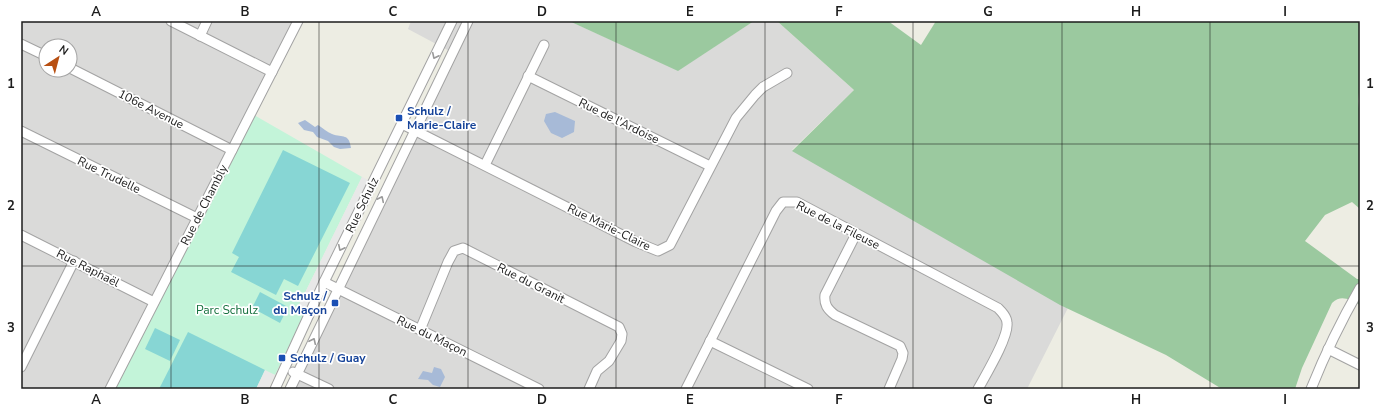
<svg xmlns="http://www.w3.org/2000/svg" width="1381" height="410" viewBox="0 0 1381 410" font-family="'Nunito Sans',sans-serif">
<style>
.residential{fill:#dadad9;fill-rule:evenodd}
.forest{fill:#9bc99f}
.park{fill:#c3f4d9}
.pitch{fill:#87d6d4}
.parking{fill:#e8e8e8}
.water{fill:#a7bad7}
.lines{fill:none;stroke-linecap:round;stroke-linejoin:round}
.minor-casing{stroke:#a3a3a3;stroke-width:11}
.minor{stroke:#fff;stroke-width:9}
.oneway{stroke:#999}
.grid{fill:none;stroke:#1c1c1c;stroke-width:1;stroke-opacity:0.55}
.transit-dot{fill:#1a4fb4;stroke:#fff;stroke-width:1.5}
.labels{text-anchor:middle;stroke-width:3.5;stroke-linejoin:round;paint-order:stroke}
.street-label{font-size:12px;fill:#1c1c1c;stroke:#fff}
.transit-label{font-size:12px;font-weight:bold;fill:#164399;stroke:#fff;text-anchor:start}
.park-label{font-size:12px;fill:#15703e;stroke:#fff}
.neatline{fill:none;stroke:#1c1c1c;stroke-width:1.5}
.grid-label{font-size:13px;text-anchor:middle;font-weight:bold;fill:#1c1c1c}
</style>
<rect width="100%" height="100%" fill="#edede3"/>
<g class="residential">
<path d="M21,21H298L111,389H21ZM46,46H70V70H46Z"/>
<polygon points="411,21 569,21 678,70 754,21 777,21 854,90 792,150 1073,298 1027,389 290,389 455,54 408,29"/>
</g>
<g class="forest">
<polygon points="569,21 754,21 678,71"/>
<path d="M777,21H888L921,45L936,21H1360V84L1358,101L1360,116V209L1352,202L1325,215L1305,241L1357,279H1360V305C1349,300 1342,294 1332,303L1302,368L1295,389H1222L1166,355L1060,305L792,151L854,90Z"/>
</g>
<polygon class="park" points="249,112 362,177 298,307 306,311 275,375 265,371 256,389 107,389"/>
<g class="pitch">
<polygon points="283,150 350,183 298,286 284,279 276,295 231,272 239,257 232,253"/>
<polygon points="260,292 288,307 280,323 252,308"/>
<polygon points="155,328 180,340 170,361 145,349"/>
<polygon points="188,332 265,370 256,389 159,389"/>
</g>
<g class="parking">
<polygon points="362,177 370,181 306,311 298,307"/>
<polygon points="265,370 275,375 268,389 256,389"/>
</g>
<g class="water">
<polygon points="555,112 575,121 574,132 562,138 551,133 544,121 546,114"/>
<path d="M305,120L315,127L318,125C323,128 327,132 332,134C343,138 349,133 351,148L340,149L334,147L328,141L317,137L313,132L304,130L298,123Z"/>
<polygon points="434,367 441,369 445,377 440,387 433,385 428,380 418,379 423,371 432,373"/>
</g>
<g class="lines">
<g class="minor-casing">
<g id="minor">
<polyline points="171,21 272,72"/>
<polyline points="200,36 207,21"/>
<polyline points="21,44 46,56"/>
<polyline points="70,68 232,150"/>
<polyline points="528,76 710,166"/>
<polyline points="402,124 636,242 658,251 670,245 736,118 755,95 763,87 787,73"/>
<polyline points="21,131 197,218"/>
<polyline points="485,165 544,45"/>
<path d="M856,234L825,295C824,304 827,309 835,315L900,346L903,353L902,359L889,389"/>
<polyline points="21,235 154,302"/>
<polyline points="324,282 539,389"/>
<polyline points="420,330 448,262 454,251 463,248 619,327 622,334 621,341 609,361 597,371 589,389"/>
<polyline points="710,341 808,389"/>
<polyline points="1328,349 1360,365"/>
<polyline points="21,367 74,261"/>
<polyline points="293,372 329,389"/>
<polyline points="110,389 298,21"/>
<polyline points="275,389 324,282 452,21"/>
<polyline points="290,389 468,21"/>
<path d="M686,389L776,211L783,202H797L998,308C1002,312 1007,317 1007,323C1009,337 985,376 978,389"/>
<path d="M1311,389C1325,354 1341,321 1360,288"/>
</g>
</g>
<use href="#minor" class="minor"/>
</g>
<defs><path id="oneway-chevron" d="M-2-3.5L2.5 0L-2 3.5" fill="none" stroke-width="1.6" stroke-linecap="round" stroke-linejoin="round"/></defs>
<g class="oneway">
<use href="#oneway-chevron" transform="translate(435 56) rotate(116)"/>
<use href="#oneway-chevron" transform="translate(381 199) rotate(-64)"/>
<use href="#oneway-chevron" transform="translate(341 248) rotate(116)"/>
<use href="#oneway-chevron" transform="translate(313 341) rotate(-65)"/>
</g>
<path class="grid" d="M171,21V389M319,21V389M468,21V389M616,21V389M765,21V389M913,21V389M1062,21V389M1210,21V389M21,144H1360M21,266H1360"/>
<g class="transit-dot">
<rect x="395" y="114" width="8" height="8" rx="2"/>
<rect x="331" y="299" width="8" height="8" rx="2"/>
<rect x="278" y="354" width="8" height="8" rx="2"/>
</g>
<g class="labels">
<g class="street-label">
<text transform="translate(151 109) rotate(27)" y="4">106e Avenue</text>
<text transform="translate(619 121) rotate(26)" y="4">Rue de l'Ardoise</text>
<text transform="translate(109 175) rotate(26)" y="4">Rue Trudelle</text>
<text transform="translate(204 205) rotate(-63)" y="4">Rue de Chambly</text>
<text transform="translate(362 205) rotate(-64)" y="4">Rue Schulz</text>
<text transform="translate(838 225) rotate(27)" y="4">Rue de la Fileuse</text>
<text transform="translate(609 227) rotate(26)" y="4">Rue Marie-Claire</text>
<text transform="translate(88 268) rotate(27)" y="4">Rue Raphaël</text>
<text transform="translate(531 283) rotate(27)" y="4">Rue du Granit</text>
<text transform="translate(432 336) rotate(26)" y="4">Rue du Maçon</text>
</g>
<g class="transit-label">
<text x="407" y="115">Schulz /<tspan x="407" dy="14">Marie-Claire</tspan></text>
<text x="327" y="300" text-anchor="end">Schulz /<tspan x="327" dy="14">du Maçon</tspan></text>
<text x="290" y="362">Schulz / Guay</text>
</g>
<g class="park-label">
<text x="227" y="314">Parc Schulz</text>
</g>
</g>
<rect width="1381" height="410" fill="none" stroke="#ffffff" stroke-width="44"/>
<g transform="translate(58 58) rotate(36)"><circle r="19" fill="#ffffff" stroke="#a4a4a4"/>
<path d="M0-3L7 15L0 10L-7 15Z" fill="#b84f11"/>
<text y="-6" font-size="11" font-weight="bold" text-anchor="middle" fill="#1c1c1c">N</text>
</g>
<rect x="22" y="22" width="1337" height="366" class="neatline"/>
<g class="grid-label">
<text x="96" y="16">A</text>
<text x="245" y="16">B</text>
<text x="393" y="16">C</text>
<text x="542" y="16">D</text>
<text x="690" y="16">E</text>
<text x="839" y="16">F</text>
<text x="988" y="16">G</text>
<text x="1136" y="16">H</text>
<text x="1285" y="16">I</text>
<text x="11" y="88">1</text>
<text x="1370" y="88">1</text>
<text x="11" y="210">2</text>
<text x="1370" y="210">2</text>
<text x="11" y="332">3</text>
<text x="1370" y="332">3</text>
<text x="96" y="404">A</text>
<text x="245" y="404">B</text>
<text x="393" y="404">C</text>
<text x="542" y="404">D</text>
<text x="690" y="404">E</text>
<text x="839" y="404">F</text>
<text x="988" y="404">G</text>
<text x="1136" y="404">H</text>
<text x="1285" y="404">I</text>
</g>
</svg>
